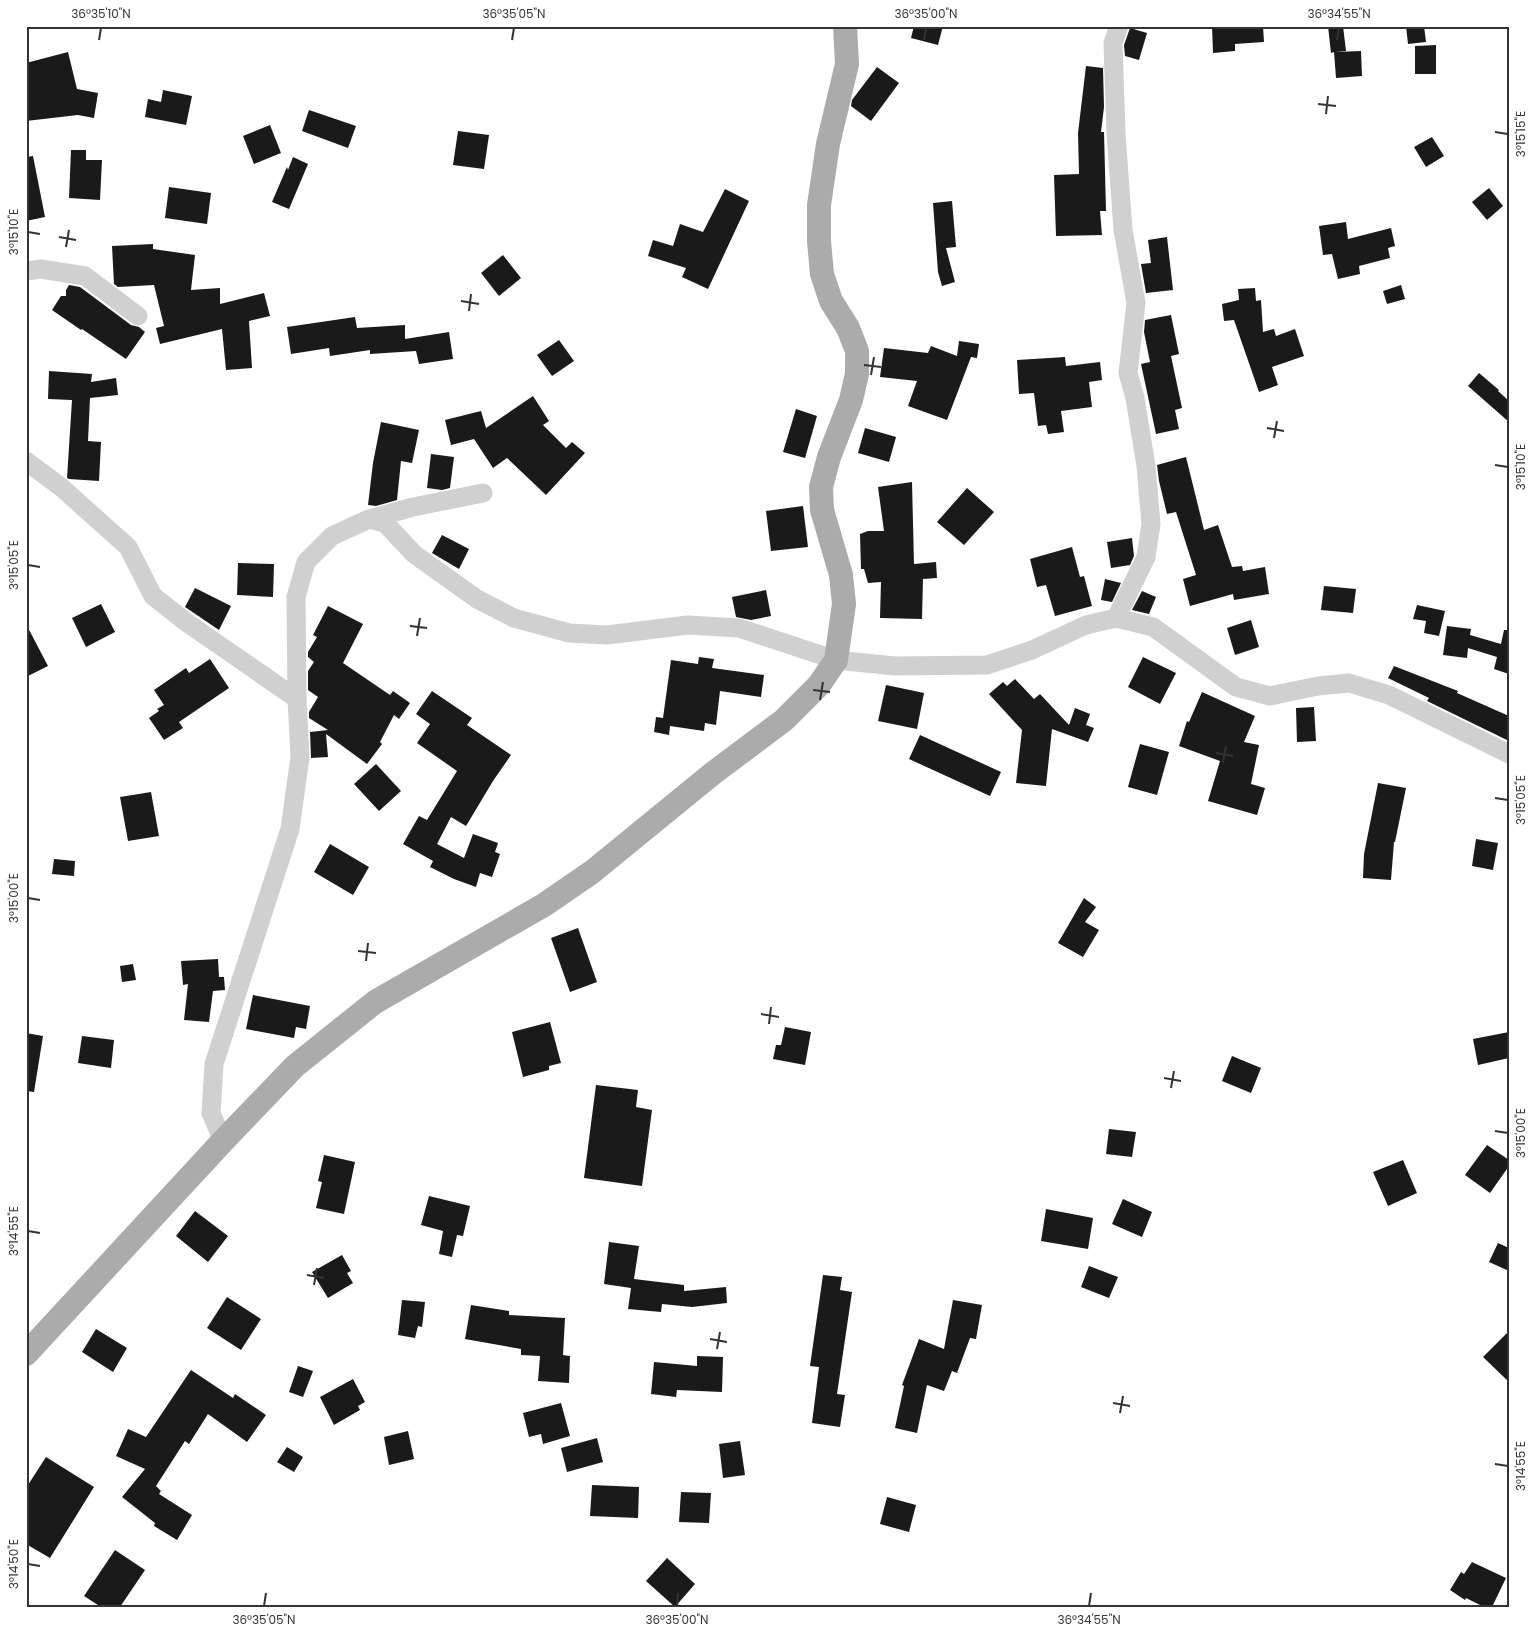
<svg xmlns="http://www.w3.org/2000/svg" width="1535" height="1633" viewBox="0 0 1535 1633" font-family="Poppins,sans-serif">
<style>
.building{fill:#1a1a1a}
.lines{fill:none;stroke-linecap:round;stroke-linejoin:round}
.minor{stroke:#d0d0d0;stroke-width:19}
.major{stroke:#ababab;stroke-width:24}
.ticks{fill:none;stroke:#333;stroke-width:2}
.neatline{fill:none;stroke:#333;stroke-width:2}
.ticks-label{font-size:12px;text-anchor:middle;fill:#333}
</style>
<rect width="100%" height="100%" fill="#fff"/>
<g class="building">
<polygon points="914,26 943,26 938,45 911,38"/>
<polygon points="1212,26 1263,26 1264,42 1235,44 1235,51 1213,53"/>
<polygon points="1328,26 1343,26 1346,51 1335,52 1361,51 1362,76 1336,78 1334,52 1331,53"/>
<polygon points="1406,26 1424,26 1426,42 1408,44"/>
<polygon points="1130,28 1147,33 1139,60 1125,56 1124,45"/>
<polygon points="1436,45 1436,74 1415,74 1415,46"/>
<polygon points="68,52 77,89 98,93 94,118 78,115 26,121 26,63"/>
<polygon points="1086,66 1103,68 1104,107 1101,132 1104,132 1106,211 1100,211 1102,235 1056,236 1054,175 1079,174 1078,133"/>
<polygon points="877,67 899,83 871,121 851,106 852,100"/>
<polygon points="163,90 192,96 186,125 145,117 148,99 161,102"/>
<polygon points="309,110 356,126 348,148 302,131"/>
<polygon points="270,125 281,153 254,164 243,136"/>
<polygon points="458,131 489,135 484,169 453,165"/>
<polygon points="1432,137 1444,156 1426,167 1414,147"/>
<polygon points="71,150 86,150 86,160 102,160 100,200 69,198"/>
<polygon points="33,156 45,217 26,221 26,157"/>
<polygon points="293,157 308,164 289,209 272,202 287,167 288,170"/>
<polygon points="169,187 211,193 207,224 165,218"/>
<polygon points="1489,188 1503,206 1487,220 1472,202"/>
<polygon points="725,189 749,201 708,289 682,277 686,268 648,256 653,240 673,246 680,224 703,232"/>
<polygon points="952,201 956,247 946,248 955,282 942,286 938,272 933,203"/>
<polygon points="1346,222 1348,239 1391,228 1395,246 1388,248 1390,258 1359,266 1360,274 1338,279 1332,254 1323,255 1319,226"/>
<polygon points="1167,237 1173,290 1146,293 1141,264 1151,263 1148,240"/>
<polygon points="153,244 153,249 195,255 191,290 220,288 220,304 264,293 270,316 249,321 252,368 226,370 222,329 160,344 156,328 164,326 154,285 118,287 114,284 112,246"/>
<polygon points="503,255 521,278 499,296 481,273"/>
<polygon points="69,285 80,287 131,325 139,327 145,332 126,359 82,329 81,330 52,310 61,296 66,296 66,290"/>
<polygon points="1401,285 1405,299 1387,304 1383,291"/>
<polygon points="1255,288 1256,301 1261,300 1263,332 1274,329 1276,336 1295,329 1304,356 1272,367 1278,385 1259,392 1234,320 1224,321 1222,304 1239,300 1238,289"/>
<polygon points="1171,315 1179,354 1171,356 1182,408 1175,410 1179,429 1156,434 1141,364 1150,362 1144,332 1145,320"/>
<polygon points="355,317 357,328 405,325 405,339 449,332 453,359 419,364 416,351 370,354 370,350 330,356 329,348 291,354 287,327"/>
<polygon points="559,340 574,361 552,376 537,355"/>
<polygon points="959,341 979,344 977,358 971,357 947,420 908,406 917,381 880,377 884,348 928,353 931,346 957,356"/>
<polygon points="1065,357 1066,366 1100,362 1102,380 1089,382 1092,407 1061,411 1064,432 1048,434 1046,425 1038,426 1034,393 1019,394 1017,360"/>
<polygon points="49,371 92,374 91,382 116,378 118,395 90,398 88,441 101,442 99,481 69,479 67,478 72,400 48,399"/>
<polygon points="1479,373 1499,390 1498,391 1509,401 1509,422 1468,386"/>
<polygon points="533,396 549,421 543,425 566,448 572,442 585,453 546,495 507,458 493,468 474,439 451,445 445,420 481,411 486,428"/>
<polygon points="796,409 817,416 805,458 783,452"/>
<polygon points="381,422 419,430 412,463 401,461 397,500 376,506 368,505 373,463"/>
<polygon points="865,428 896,437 889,462 858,453"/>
<polygon points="431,454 454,457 450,488 442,490 427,488"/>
<polygon points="1186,457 1204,530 1218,525 1232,567 1242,566 1243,571 1265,567 1269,594 1234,600 1233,594 1190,606 1183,579 1196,575 1176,512 1167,514 1159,481 1157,465"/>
<polygon points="912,482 914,564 936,562 937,578 923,579 922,619 880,618 881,582 868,583 864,569 861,569 860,534 868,531 884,531 878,487"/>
<polygon points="967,488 994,512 964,545 937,522"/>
<polygon points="803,506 808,547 771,551 766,511"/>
<polygon points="442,535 469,549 459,569 432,553"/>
<polygon points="1132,538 1134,556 1130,565 1111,568 1107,542"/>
<polygon points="1072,547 1080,577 1084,576 1092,606 1055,616 1046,585 1037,587 1030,559"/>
<polygon points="238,563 274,564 273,597 237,595"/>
<polygon points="1105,579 1121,583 1112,602 1101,600"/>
<polygon points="1324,586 1356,589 1353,613 1321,610"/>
<polygon points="195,588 231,606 219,630 185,607"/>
<polygon points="766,590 771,616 751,620 736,617 732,597"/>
<polygon points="1142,591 1156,597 1149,614 1132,610"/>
<polygon points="101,604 115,632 86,647 72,618"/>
<polygon points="1417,605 1445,611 1439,636 1424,633 1426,621 1413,619"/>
<polygon points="328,606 363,624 343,663 390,695 393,691 410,703 399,719 394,715 380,742 382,744 367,764 326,734 328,757 311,758 310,732 328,730 309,718 309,712 318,697 308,690 308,671 314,662 308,657 308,652 317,637 313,635"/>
<polygon points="1251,620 1259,647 1235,655 1227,628"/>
<polygon points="26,624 48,666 26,677"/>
<polygon points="1447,626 1471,629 1470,635 1501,644 1504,630 1509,630 1509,674 1494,669 1497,657 1468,648 1467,658 1443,655"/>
<polygon points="699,657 714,659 712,668 764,675 761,697 720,691 716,725 705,723 704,731 670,726 669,735 654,732 656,717 663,718 671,660 698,664"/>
<polygon points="1143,657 1176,673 1160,704 1128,687"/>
<polygon points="210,659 229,688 179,722 183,728 164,740 149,718 159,711 157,709 164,705 154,690 186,668 189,673"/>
<polygon points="1394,666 1458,691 1457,693 1509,716 1509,741 1427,701 1429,698 1388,678"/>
<polygon points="1015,679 1034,699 1040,694 1069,725 1075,708 1090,714 1086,725 1094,728 1088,742 1052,729 1046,786 1016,783 1022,730 989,694 1003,682 1007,686"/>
<polygon points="886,685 924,693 917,729 878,721"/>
<polygon points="432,691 472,718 467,725 511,755 493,781 466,826 451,817 437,844 464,858 473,834 498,843 495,852 500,854 492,877 480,873 476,887 454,879 430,867 433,861 403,844 419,816 427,820 457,771 417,743 430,724 416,714"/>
<polygon points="1202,692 1255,716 1244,742 1259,745 1251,784 1265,788 1257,815 1208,801 1220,761 1179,746 1187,721 1189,722"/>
<polygon points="1314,707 1316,741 1297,742 1296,708"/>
<polygon points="920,735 1001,772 990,796 909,759"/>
<polygon points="1140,744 1169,752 1157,795 1128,787"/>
<polygon points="376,764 401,791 379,811 354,784"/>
<polygon points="1378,783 1406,788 1395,842 1394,842 1391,880 1363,878 1364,854"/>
<polygon points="151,792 159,836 128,841 120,797"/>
<polygon points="1476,839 1498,843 1493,870 1472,866"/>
<polygon points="330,844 369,867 353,895 314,872"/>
<polygon points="54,859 75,861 74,876 52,874"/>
<polygon points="1084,898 1096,907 1085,922 1099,930 1083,957 1058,943"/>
<polygon points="578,928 597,982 570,992 551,938"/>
<polygon points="218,959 219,977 224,977 225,990 213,991 209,1022 184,1020 188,984 183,985 181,961"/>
<polygon points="133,964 136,980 122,982 120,966"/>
<polygon points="253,995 310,1006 306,1029 296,1027 294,1038 246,1029"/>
<polygon points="550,1022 561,1063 549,1066 549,1070 523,1077 512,1032"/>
<polygon points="785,1027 811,1032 805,1065 773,1059 776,1045 781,1045"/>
<polygon points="1509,1032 1509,1058 1478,1065 1473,1039"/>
<polygon points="26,1033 43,1036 34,1092 26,1091"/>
<polygon points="82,1036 114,1040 111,1068 78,1063"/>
<polygon points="1232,1056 1261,1068 1251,1093 1222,1081"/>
<polygon points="596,1085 638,1090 636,1107 652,1110 642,1186 584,1178"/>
<polygon points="1109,1129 1136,1132 1132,1157 1106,1154"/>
<polygon points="1487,1145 1509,1160 1509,1166 1490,1193 1465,1175"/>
<polygon points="324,1155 355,1162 344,1214 316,1208 322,1182 318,1181"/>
<polygon points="1403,1160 1417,1193 1388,1206 1373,1172"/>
<polygon points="429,1196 470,1206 463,1236 457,1235 452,1257 439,1254 443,1231 421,1225"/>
<polygon points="1123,1199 1152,1212 1142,1237 1112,1224"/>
<polygon points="1046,1209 1093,1218 1088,1249 1041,1241"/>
<polygon points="195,1211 228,1236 208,1262 176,1236"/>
<polygon points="609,1242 639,1246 634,1279 684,1285 684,1291 726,1287 727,1303 692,1307 662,1304 661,1312 628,1309 631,1288 604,1284"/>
<polygon points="1498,1243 1509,1248 1509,1271 1489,1262"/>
<polygon points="342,1255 351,1271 347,1273 353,1283 328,1298 312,1272"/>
<polygon points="1089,1266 1118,1277 1109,1298 1081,1287"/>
<polygon points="823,1275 842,1277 840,1290 852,1292 837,1394 845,1395 840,1427 812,1423 819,1367 810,1366"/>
<polygon points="227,1297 261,1319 241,1350 207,1328"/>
<polygon points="402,1300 425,1302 422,1327 418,1326 415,1338 398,1335"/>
<polygon points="953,1300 982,1305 976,1339 970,1338 957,1373 952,1371 944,1391 927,1385 917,1433 895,1428 904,1386 902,1385 919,1339 944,1349"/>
<polygon points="471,1305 509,1311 509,1315 565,1318 563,1355 570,1356 569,1383 538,1381 540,1356 521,1355 521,1349 465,1339"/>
<polygon points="96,1329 127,1348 113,1372 82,1352"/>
<polygon points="1509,1331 1509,1382 1483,1357"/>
<polygon points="697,1356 723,1357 722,1392 677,1390 676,1397 651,1394 654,1362 697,1366"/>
<polygon points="298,1366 313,1371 303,1397 289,1392"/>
<polygon points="191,1370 233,1398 235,1394 266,1415 247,1442 208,1414 189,1444 185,1441 156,1486 161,1491 159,1494 192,1515 177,1540 154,1526 155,1523 122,1497 145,1469 116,1456 128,1429 146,1437"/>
<polygon points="353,1379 365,1402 358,1406 360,1410 334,1425 320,1397"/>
<polygon points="561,1403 570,1436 543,1444 541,1434 529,1437 523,1413"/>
<polygon points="408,1431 414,1459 389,1465 384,1437"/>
<polygon points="597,1438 603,1462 567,1472 561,1448"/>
<polygon points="740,1441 745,1475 723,1478 719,1444"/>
<polygon points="287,1447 303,1457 294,1472 277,1462"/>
<polygon points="46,1457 94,1487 50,1558 26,1544 26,1488"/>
<polygon points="592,1485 639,1487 638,1518 590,1516"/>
<polygon points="681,1492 711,1493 709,1523 679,1522"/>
<polygon points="887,1497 916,1505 909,1532 880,1524"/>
<polygon points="115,1550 145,1570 120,1607 101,1607 84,1596"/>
<polygon points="667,1558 695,1584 675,1607 646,1581"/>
<polygon points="1472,1562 1506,1578 1492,1607 1484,1607 1466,1598 1465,1600 1450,1590 1461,1572 1464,1574"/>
</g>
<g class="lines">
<g class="minor">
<polyline points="26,271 41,269 85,276 138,316"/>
<polyline points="26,461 61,487 128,547 153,596 186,622 297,699"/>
<polyline points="370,519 413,507 483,493"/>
<polyline points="1116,618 1146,557 1151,524 1146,466 1135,398 1128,373 1136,303 1123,230 1116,133 1113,43 1119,26"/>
<polyline points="223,1141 211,1113 214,1064 290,829 300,757 297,699 296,597 306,562 332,536 369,519 385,523 414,554 477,599 514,618 569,633 607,635 688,625 739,628 836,660 895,666 987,665 1032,650 1086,625 1116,618 1153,627 1236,687 1270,696 1318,686 1349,683 1389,695 1509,754"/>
</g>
<polyline class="major" points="26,1354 223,1141 295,1066 375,1002 544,905 592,872 712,774 784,720 819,685 836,660 844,604 841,575 822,510 821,487 829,457 851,400 857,374 857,351 848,328 831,301 822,274 819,241 819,205 828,144 847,64 845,26"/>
</g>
<path class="ticks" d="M99,40L101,28M512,40L514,28M924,40L926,28M1337,40L1339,28M1318,104L1336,106M1326,114L1328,96M1495,132L1508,134M28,232L40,234M59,237L76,240M66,247L69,230M461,301L479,304M469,311L471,294M864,365L881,367M871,375L874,357M1267,428L1284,431M1274,438L1277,421M1495,465L1508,467M28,565L40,567M410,626L427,628M417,636L420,618M813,690L830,692M820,700L823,682M1216,753L1233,756M1223,763L1226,746M1495,798L1508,800M28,898L40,900M358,951L376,953M366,961L368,943M761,1014L779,1017M769,1024L771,1007M1164,1078L1181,1081M1171,1088L1174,1071M1495,1131L1508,1133M28,1231L40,1233M307,1275L324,1278M314,1285L317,1268M710,1339L727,1342M717,1349L720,1332M1113,1403L1130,1406M1120,1413L1123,1396M1495,1464L1508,1466M28,1564L40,1566M264,1606L266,1593M677,1606L678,1593M1089,1606L1091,1593"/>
<rect width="1535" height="1633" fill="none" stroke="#ffffff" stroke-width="55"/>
<rect x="28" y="28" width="1480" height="1578" class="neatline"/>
<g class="ticks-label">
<text x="101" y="18">36°35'10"N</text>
<text x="514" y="18">36°35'05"N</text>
<text x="926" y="18">36°35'00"N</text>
<text x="1339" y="18">36°34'55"N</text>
<text transform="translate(1521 134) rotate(-90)" y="4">3°15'15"E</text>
<text transform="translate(14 232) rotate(-90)" y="4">3°15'10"E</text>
<text transform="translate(1521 467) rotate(-90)" y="4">3°15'10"E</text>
<text transform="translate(14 565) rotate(-90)" y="4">3°15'05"E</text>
<text transform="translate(1521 800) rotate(-90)" y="4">3°15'05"E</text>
<text transform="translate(14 898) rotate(-90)" y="4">3°15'00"E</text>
<text transform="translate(1521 1133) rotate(-90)" y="4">3°15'00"E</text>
<text transform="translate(14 1231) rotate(-90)" y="4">3°14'55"E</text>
<text transform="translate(1521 1466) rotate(-90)" y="4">3°14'55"E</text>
<text transform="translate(14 1564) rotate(-90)" y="4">3°14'50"E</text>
<text x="264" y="1624">36°35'05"N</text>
<text x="677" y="1624">36°35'00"N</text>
<text x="1089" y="1624">36°34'55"N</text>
</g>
</svg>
